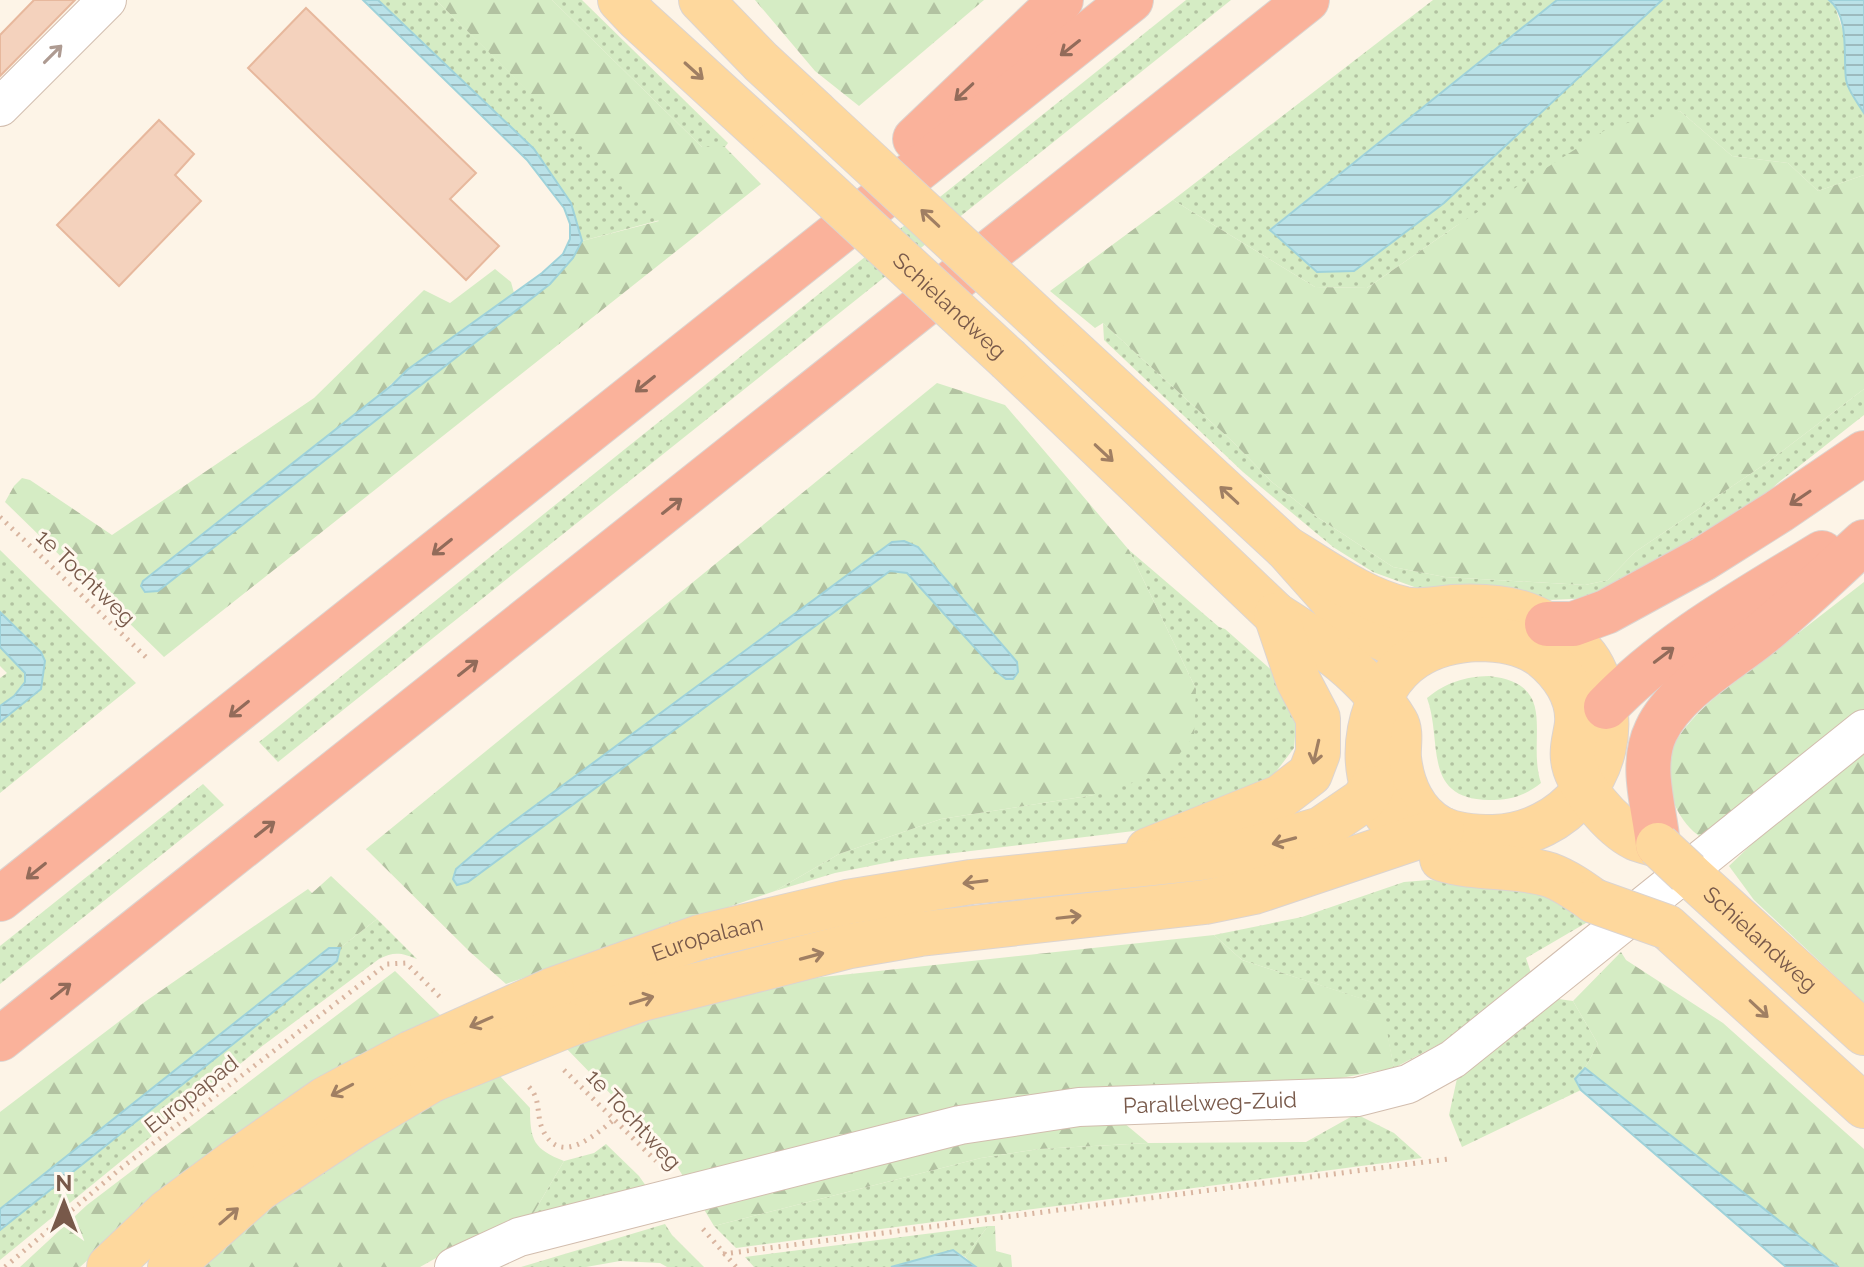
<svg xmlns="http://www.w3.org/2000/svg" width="1864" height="1267" viewBox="0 0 1864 1267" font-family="Raleway,sans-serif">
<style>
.grass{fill:url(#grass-dots)}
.forest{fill:url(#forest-firs);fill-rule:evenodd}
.water{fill:url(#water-rules);stroke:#9fd2da;stroke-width:2}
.building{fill:#f4d2bd;stroke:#e7b89d;stroke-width:2}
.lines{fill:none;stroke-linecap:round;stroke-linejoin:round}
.minor-casing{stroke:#d2bdae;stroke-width:40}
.major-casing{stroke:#dcd4d0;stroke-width:46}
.highway-casing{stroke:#dcd4d0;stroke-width:46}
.path{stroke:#d9b5a0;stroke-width:5;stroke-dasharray:2 6;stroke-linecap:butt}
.minor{stroke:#fff;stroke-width:38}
.major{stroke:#fed89d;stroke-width:44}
.highway{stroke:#fab29b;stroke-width:44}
.major-bridge-casing{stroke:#dcd4d0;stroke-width:46;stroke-linecap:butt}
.major-bridge{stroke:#fed89d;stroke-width:44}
.oneway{stroke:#926b5a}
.oneway2{stroke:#ae9b92}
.oneway3{stroke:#a07f63}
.labels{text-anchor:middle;stroke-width:6;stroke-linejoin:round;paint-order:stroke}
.street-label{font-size:22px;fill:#78594a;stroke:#fff8ee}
</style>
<defs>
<pattern id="grass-dots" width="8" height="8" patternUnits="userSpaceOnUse" patternTransform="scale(2)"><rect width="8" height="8" fill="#d5ecc4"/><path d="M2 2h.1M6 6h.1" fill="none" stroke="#b2c2a1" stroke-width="1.8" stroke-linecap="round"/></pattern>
<pattern id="forest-firs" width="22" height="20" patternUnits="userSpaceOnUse" patternTransform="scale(2)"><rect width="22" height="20" fill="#d5ecc4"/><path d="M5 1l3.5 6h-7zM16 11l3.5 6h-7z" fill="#b2c2a1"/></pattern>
<pattern id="water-rules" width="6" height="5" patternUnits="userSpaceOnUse" patternTransform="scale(2)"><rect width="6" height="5" fill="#bae2e8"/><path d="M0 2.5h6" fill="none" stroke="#9cbabe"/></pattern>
</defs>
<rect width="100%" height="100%" fill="#fdf4e7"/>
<g class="grass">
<polygon points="378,0 436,0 660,220 582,241 571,203"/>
<polygon points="552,0 582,0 728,143 725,147 702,147"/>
<polygon points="1186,0 1231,0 278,762 259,742"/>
<polygon points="1433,0 1557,0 1270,229 1317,272 1354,271 1444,203 1662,0 1829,0 1834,4 1846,40 1846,82 1864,113 1864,175 1818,191 1788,163 1732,156 1680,111 1456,226 1367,288 1315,287 1173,200"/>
<polygon points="1103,323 1233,442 1272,482 1314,515 1393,567 1445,577 1585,585 1608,580 1635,552 1765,464 1864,389 1864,415 1779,482 1736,521 1597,598 1548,600 1437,591 1417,588 1373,572 1333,547 1243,472 1104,340"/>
<polygon points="0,550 136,683 0,793 0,722 41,689 41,652 0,612"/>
<polygon points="1129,550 1219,627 1225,629 1277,675 1297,712 1294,748 1272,777 1158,828 905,859 835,873 775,891 839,854 941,819 1094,795 1196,689"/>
<polygon points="0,647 25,673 25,682 14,696 0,706 0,678 7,673 0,666"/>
<path d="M1489,676C1561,684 1526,738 1541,783C1525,796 1510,800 1489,800C1421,799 1443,741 1427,698C1447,682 1464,677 1489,676Z"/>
<polygon points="203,784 224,805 0,984 0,946"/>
<polygon points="1429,880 1525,885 1591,920 1526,958 1532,976 1451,1038 1394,1068 1381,1005 1242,960 1214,935 1302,917 1404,882"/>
<path d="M377,919L417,959C402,953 394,951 379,959L261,1047L0,1260V1230L337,961L340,948Z"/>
<polygon points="1551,998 1573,1001 1598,1044 1585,1068 1575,1079 1581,1090 1462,1147 1449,1115 1458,1074"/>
<polygon points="1356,1114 1394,1133 1422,1158 736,1248 714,1226 981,1158 1039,1149 1148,1143 1306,1142"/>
<polygon points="606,1144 639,1176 646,1186 530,1219 564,1161 594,1153"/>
<polygon points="665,1224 672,1235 704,1267 667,1267 660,1263 620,1261 586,1267 521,1267"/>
<polygon points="988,1226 965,1257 953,1250 891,1267 754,1267 745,1257"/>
</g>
<g class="forest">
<polygon points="436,0 552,0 702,147 725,147 761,184 164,657 5,502 14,486 22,478 30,480 112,535 314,398 424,290 450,303 495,269 511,282 514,293 407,370 158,591 550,284 573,258 582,241 659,221"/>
<polygon points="755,0 984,0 859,106 815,71"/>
<polygon points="1680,111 1732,156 1788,163 1818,191 1864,175 1864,389 1765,464 1635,552 1608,580 1585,585 1445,577 1393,567 1314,515 1272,482 1233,442 1103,323 1095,328 1050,291 1173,200 1315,287 1367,288 1456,226 1610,127"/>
<path d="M937,383L1005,405L1129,550L1196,689L1194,736L1164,773L1094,795L941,819L839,854L775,891L506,984L470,952L366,849ZM904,541L918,547L1017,662L997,672L907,573L890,570L468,882L457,885Z"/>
<path d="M1864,582V709L1705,840C1676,823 1658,779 1673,747C1682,728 1698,713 1713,699Z"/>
<polygon points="1864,747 1864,1003 1754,900 1729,866 1787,810"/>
<polygon points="331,876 377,919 340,948 329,948 0,1209 0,1112 146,1001 289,902 308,889 312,893"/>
<polygon points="1214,935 1242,960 1382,1005 1394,1068 1325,1081 684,1178 671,1156 564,1046 652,1014 804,979"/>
<polygon points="1621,952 1626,960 1723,1023 1864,1149 1864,1267 1838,1267 1585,1068 1598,1044 1573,1001"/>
<polygon points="395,971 440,1015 270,1118 151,1202 80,1267 20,1267 87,1205"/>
<path d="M499,1075L530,1108C530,1141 534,1149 564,1161L530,1219L454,1248L420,1267H183L379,1123Z"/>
<polygon points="1118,1118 1148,1143 1039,1149 981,1158 714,1226 702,1206 980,1138"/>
<polygon points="988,1226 995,1226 996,1251 1011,1255 1012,1267 976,1267 965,1257"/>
</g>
<g class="water">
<polygon points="363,0 378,0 534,149 571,203 582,241 573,258 550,284 158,591 145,592 141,586 143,581 392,385 407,370 542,273 563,254 570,239 570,224 564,208 527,160"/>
<polygon points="1557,0 1662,0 1444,203 1354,271 1317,272 1270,230"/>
<path d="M1829,0H1864V113C1858,103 1847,90 1846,79C1843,57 1850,16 1829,0Z"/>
<polygon points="904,541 918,547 1017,662 1018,672 1013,679 1006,679 997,672 907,573 890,571 468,882 457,885 453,879 456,869 497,834 892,542"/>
<polygon points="0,612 41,652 45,661 41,689 0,722 0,706 14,696 25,682 25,673 0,647"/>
<polygon points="329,948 340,948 337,961 0,1230 0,1209"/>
<polygon points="1585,1068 1838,1267 1786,1267 1581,1090 1575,1079"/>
<polygon points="953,1250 976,1267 891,1267"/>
</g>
<g class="building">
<polygon points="34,0 75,0 0,76 0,35"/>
<polygon points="306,8 476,173 450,199 499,246 466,280 248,68"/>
<polygon points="159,120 194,154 175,175 201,201 119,286 57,225"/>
</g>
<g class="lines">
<g class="minor-casing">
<g id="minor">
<polyline points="0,107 107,0"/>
<path id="s1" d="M454,1267L519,1237L960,1125L1079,1107L1357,1097L1408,1084L1453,1059L1864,729"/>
</g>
</g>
<g class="major-casing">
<g id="major">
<polyline points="620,0 637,18 775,144"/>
<polyline points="701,0 761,62 815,112"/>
<polyline points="1049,329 1286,548 1343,612 1371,633 1417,655"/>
<polyline points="1009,360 1276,615 1293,638"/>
<path d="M1276,615C1321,643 1368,675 1396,722C1402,732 1398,746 1399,758C1402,786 1414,814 1440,828C1456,836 1475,837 1493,837C1565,835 1621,769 1603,697C1599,679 1592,661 1579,649C1539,611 1506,604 1452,607C1437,609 1419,612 1404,609C1361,599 1323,570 1286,548"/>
<path d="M1386,814C1352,769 1367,688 1415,657C1433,645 1457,640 1478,639C1501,639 1523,642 1542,656C1562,672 1579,696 1577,723C1576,735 1571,747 1573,759C1575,784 1613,827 1635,838C1642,841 1651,843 1658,845"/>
<polyline points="1148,850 1280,797 1310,774 1318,753 1318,718 1298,680 1276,615"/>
<path d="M1442,859C1477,870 1515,864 1550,875C1566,881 1580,891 1594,901"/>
<path id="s2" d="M1688,873L1864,1033"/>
<polyline points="1667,927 1864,1106"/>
<path id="s3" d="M552,990L700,937L847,902L971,882L1200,858L1248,850L1321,829L1362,801L1372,788"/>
<polyline points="568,1025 642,999 850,946 920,934 1205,902 1254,892 1442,829"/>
<polyline points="109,1267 167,1212 233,1163 325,1099 411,1053"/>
<polyline points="170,1267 259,1189 356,1125 432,1080"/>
</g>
</g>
<g class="highway-casing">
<g id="highway">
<polyline points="915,139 1061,0"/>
<polyline points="1547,624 1573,624 1606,612 1703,559 1779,511 1864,453"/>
<path d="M1606,707C1667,643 1747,599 1822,553"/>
<path d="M1658,845C1655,809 1639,766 1656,731C1675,690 1730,660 1764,632C1798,604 1831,572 1864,542"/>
<polyline points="0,899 1131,0"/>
<polyline points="0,1039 1307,0"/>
</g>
</g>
<g class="path">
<polyline points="0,517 150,661"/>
<polyline points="564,1070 656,1161"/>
<path d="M529,1087C541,1099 536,1113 542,1128C559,1169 596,1134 616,1118"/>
<polyline points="703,1229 736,1267"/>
<polyline points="723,1254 1448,1159"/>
<polyline points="5,1267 120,1169 387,964 406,963 440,997"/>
</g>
<use href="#minor" class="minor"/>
<use href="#major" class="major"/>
<use href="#highway" class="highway"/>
<g class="major-bridge-casing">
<g id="major-bridge">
<polyline points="815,112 1049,329"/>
<path id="s4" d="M775,144L1009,360"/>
<polyline points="1658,845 1688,873"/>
<polyline points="1594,901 1667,927"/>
<polyline points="411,1053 552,990"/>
<polyline points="432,1080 568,1025"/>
</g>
</g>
<use href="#major-bridge" class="major-bridge"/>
</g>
<defs><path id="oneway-shaft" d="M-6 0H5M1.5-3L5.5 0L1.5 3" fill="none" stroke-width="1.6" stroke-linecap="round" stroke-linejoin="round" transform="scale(2)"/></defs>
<g class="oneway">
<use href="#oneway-shaft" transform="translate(1070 48) rotate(142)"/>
<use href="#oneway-shaft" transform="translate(964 92) rotate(137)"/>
<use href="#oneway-shaft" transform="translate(645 384) rotate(141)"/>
<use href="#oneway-shaft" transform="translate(1800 498) rotate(146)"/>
<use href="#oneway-shaft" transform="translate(672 506) rotate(-38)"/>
<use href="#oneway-shaft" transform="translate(442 547) rotate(141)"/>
<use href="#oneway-shaft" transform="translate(1664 655) rotate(-37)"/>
<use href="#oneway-shaft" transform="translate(468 668) rotate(-38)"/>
<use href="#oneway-shaft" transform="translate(239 709) rotate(141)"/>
<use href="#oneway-shaft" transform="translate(265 829) rotate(-38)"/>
<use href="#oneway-shaft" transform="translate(36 871) rotate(141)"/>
<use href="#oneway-shaft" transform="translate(61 991) rotate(-38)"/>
</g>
<use class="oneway2" href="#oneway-shaft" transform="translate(53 54) rotate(-45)"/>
<g class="oneway3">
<use href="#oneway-shaft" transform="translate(694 71) rotate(42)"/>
<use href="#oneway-shaft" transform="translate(930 218) rotate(-137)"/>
<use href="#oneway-shaft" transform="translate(1104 453) rotate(43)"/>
<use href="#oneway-shaft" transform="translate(1229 495) rotate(-137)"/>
<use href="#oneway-shaft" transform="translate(1316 752) rotate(103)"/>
<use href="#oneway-shaft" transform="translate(1284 841) rotate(165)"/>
<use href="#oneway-shaft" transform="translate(975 882) rotate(173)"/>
<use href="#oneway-shaft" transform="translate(1069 917) rotate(-6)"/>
<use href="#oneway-shaft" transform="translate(812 956) rotate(-15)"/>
<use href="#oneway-shaft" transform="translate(642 1000) rotate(-17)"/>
<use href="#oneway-shaft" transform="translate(1759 1009) rotate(43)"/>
<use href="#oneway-shaft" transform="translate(481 1022) rotate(156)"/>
<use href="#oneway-shaft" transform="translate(342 1090) rotate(152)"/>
<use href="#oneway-shaft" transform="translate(229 1216) rotate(-41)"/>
</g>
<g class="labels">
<g class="street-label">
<text dy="8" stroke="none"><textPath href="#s4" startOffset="238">Schielandweg</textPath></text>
<text transform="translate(86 577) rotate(44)" y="8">1e Tochtweg</text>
<text dy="8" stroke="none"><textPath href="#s3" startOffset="164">Europalaan</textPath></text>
<text dy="8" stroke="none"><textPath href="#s2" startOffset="98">Schielandweg</textPath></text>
<text transform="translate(191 1094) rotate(-38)" y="8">Europapad</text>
<text dy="8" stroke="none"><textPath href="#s1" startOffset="778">Parallelweg-Zuid</textPath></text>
<text transform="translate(634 1119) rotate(47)" y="8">1e Tochtweg</text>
</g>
</g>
<g transform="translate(64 1203)" stroke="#fff8ee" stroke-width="6" paint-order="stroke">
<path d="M0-6L14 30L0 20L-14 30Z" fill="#78594a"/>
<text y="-12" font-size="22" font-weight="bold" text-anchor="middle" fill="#78594a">N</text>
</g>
</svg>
